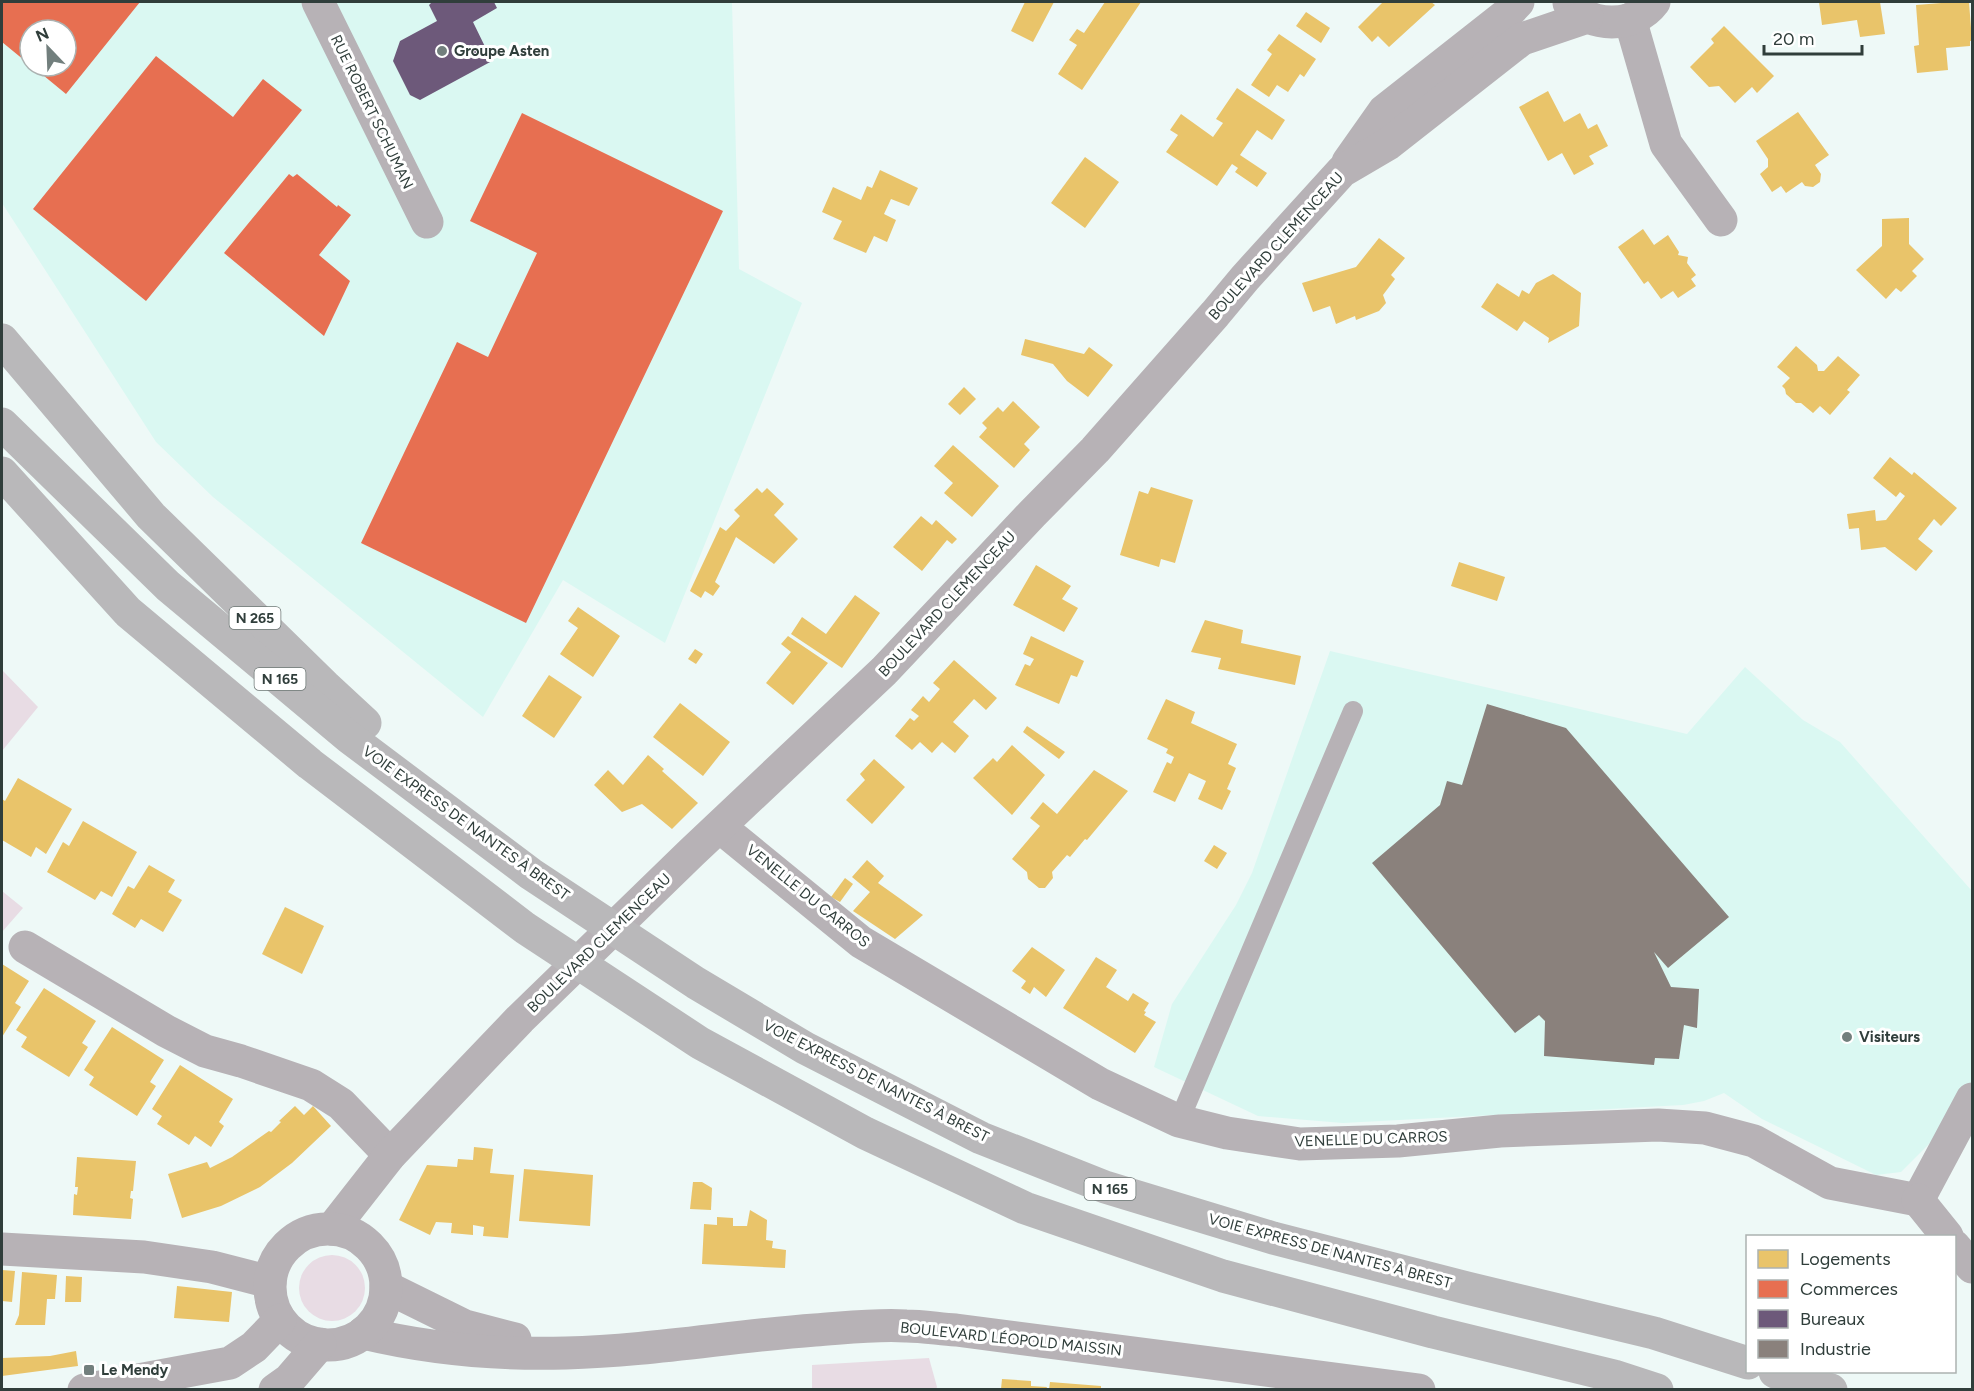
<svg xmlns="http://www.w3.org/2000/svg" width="1974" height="1391" viewBox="0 0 1974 1391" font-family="Figtree,sans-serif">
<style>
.built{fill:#daf8f2;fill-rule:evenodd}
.green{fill:#e8dce4}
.homes{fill:#e9c46a}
.shops{fill:#e76f51}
.offices{fill:#6d597a}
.industry{fill:#8a817c}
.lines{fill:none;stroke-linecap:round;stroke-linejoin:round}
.service{stroke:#b7b2b6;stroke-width:20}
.minor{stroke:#b7b2b6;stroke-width:33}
.tertiary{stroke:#b7b2b6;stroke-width:33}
.trunk{stroke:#b9b8ba;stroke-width:33}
.poi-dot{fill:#727f7d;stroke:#fff;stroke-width:2}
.labels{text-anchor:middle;stroke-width:6;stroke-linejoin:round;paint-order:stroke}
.shield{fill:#fff;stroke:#6e7876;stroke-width:1.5}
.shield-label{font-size:14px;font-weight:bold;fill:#303e3b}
.poi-label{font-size:15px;font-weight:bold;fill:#303e3b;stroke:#fff;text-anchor:start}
.street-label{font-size:15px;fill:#303e3b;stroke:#fff}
</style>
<rect width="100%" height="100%" fill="#eef9f7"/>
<g class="built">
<path d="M2,2H732L739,269L802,303L665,643L563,580L483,717L213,497L156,442L2,203ZM30,30H66V66H30Z"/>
<polygon points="1330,651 1687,734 1745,667 1803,720 1840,742 1972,891 1972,1082 1933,1140 1901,1172 1876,1175 1762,1119 1724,1093 1704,1101 1683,1105 1343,1123 1258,1116 1154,1067 1172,1004 1236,905 1252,873"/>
</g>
<g class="green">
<polygon points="2,670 38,707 2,751"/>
<polygon points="2,891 23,908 2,932"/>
<circle cx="332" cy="1288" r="33"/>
<polygon points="929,1358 937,1387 936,1389 812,1389 812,1365"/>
</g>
<g class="homes">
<polygon points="1025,2 1054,2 1033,42 1011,31"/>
<polygon points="1105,2 1141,2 1082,90 1058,74 1077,45 1069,40 1077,29 1084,33"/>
<polygon points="1383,2 1431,2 1435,5 1389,47 1378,36 1372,42 1358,27"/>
<polygon points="1819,2 1880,2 1885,34 1860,37 1857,20 1822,25"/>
<polygon points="1954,2 1969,2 1972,41 1970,41 1970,46 1946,48 1948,70 1917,73 1914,46 1919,45 1916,5"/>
<polygon points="1306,12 1330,28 1321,43 1296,26"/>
<polygon points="1724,26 1774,76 1757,93 1752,87 1735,103 1719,86 1709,87 1690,67 1714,43 1711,39"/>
<polygon points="1279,34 1316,59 1304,77 1300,74 1288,92 1277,85 1269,97 1251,85 1272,54 1267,50"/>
<polygon points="1237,88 1285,120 1272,140 1257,130 1240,155 1267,173 1257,187 1235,172 1238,168 1232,164 1217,186 1166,152 1178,135 1170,130 1181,114 1213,137 1223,123 1216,119"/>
<polygon points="1548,91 1564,122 1580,113 1588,129 1597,124 1608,146 1589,156 1594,164 1574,175 1562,153 1548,161 1519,107"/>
<polygon points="1798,112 1829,155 1815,165 1821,174 1820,182 1813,187 1805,186 1802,182 1786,193 1781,186 1772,192 1760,174 1768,167 1768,159 1756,141"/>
<polygon points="1085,157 1119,182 1085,228 1051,203"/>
<polygon points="880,170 918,188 909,206 891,199 884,214 896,220 887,242 874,236 866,253 833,239 842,221 822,212 833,187 861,200 867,186 872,188"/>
<polygon points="1909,218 1909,244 1924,259 1912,271 1917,276 1901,292 1896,288 1886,299 1856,270 1882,246 1882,219"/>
<polygon points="1643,229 1654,245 1668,235 1679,252 1678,255 1688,257 1687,263 1696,275 1691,279 1696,286 1678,298 1673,291 1661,299 1648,281 1644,284 1618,247"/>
<polygon points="1379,238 1405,258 1391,275 1395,279 1383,295 1386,303 1379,311 1356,320 1355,316 1336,324 1330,306 1313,312 1302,283 1356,267"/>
<polygon points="1553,274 1581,293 1579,326 1548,343 1549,338 1524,321 1517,331 1481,307 1497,283 1519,297 1522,290 1529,294 1536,283"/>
<polygon points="1025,339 1084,354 1089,347 1113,365 1088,397 1067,381 1053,364 1021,355"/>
<polygon points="1796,346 1817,365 1818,371 1824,371 1838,356 1860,375 1847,390 1850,392 1830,415 1820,406 1813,413 1801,403 1796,403 1786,394 1785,389 1782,386 1790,378 1777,367"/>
<polygon points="964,387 976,399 960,415 948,404"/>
<polygon points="1013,401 1040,427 1024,444 1030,450 1014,468 979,437 987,428 982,423 998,407 1003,412"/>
<polygon points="953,445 999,486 972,517 944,493 953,483 934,466"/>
<polygon points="1890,457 1912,475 1914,472 1957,508 1941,526 1934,519 1918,539 1933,551 1916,571 1885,547 1861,550 1859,528 1849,529 1847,514 1875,510 1876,521 1886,520 1905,496 1900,492 1896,497 1873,478"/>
<polygon points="1151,487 1193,500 1175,563 1161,559 1159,567 1120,555 1139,491 1148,494"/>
<polygon points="757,488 762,493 767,488 784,504 774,515 798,539 774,564 736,537 715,582 720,586 713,596 705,591 701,598 690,591 720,527 726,531 740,516 734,510"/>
<polygon points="921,516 932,525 936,520 957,539 952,544 947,540 922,571 893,547"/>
<polygon points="1459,562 1505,577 1497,601 1451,586"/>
<polygon points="1036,565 1071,586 1062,599 1078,608 1064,632 1013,605"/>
<polygon points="855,595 880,613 842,668 791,634 802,617 826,634"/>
<polygon points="578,607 620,636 593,677 560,654 578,628 568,621"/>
<polygon points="1205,620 1243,630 1241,643 1301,656 1295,685 1218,669 1221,658 1191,652"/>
<polygon points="788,636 828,663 793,705 766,683 791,652 781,644"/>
<polygon points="1031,636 1084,661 1077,677 1071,675 1059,704 1015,685 1025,664 1030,666 1034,659 1023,654"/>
<polygon points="695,649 703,654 696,664 688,659"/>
<polygon points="954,660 997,698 986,710 974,699 953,722 969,736 955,753 942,742 932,753 920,742 912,750 895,736 910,718 914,721 919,716 911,710 923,696 929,702 940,689 933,683"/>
<polygon points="549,675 582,697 554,738 522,716"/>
<polygon points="1166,699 1195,712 1191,723 1237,744 1228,764 1236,768 1227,789 1231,791 1222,810 1198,799 1206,781 1189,773 1175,802 1153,792 1167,762 1171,764 1174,757 1166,753 1168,749 1147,739"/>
<polygon points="680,703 730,742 703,776 653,737"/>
<polygon points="1027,726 1065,752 1059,759 1023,732"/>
<polygon points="1012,745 1045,775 1012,815 973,778 993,758 997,762"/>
<polygon points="648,755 664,769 662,771 698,803 672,829 642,804 622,812 594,785 608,770 623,785"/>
<polygon points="874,759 905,787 872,824 846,800 865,780 860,774"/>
<polygon points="1094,770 1128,791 1087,840 1085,839 1070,857 1067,855 1052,872 1053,878 1045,888 1039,888 1028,879 1027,872 1012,859 1040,826 1030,818 1043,802 1057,814"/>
<polygon points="18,778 72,809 46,854 36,847 31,857 2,840 2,799 5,801"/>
<polygon points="83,821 137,852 112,897 101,891 95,900 47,872 63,842 69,846"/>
<polygon points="1214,845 1227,853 1217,869 1204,861"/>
<polygon points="867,860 884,876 878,883 923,915 895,939 853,911 870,892 852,877"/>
<polygon points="149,865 175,880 168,892 182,900 163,932 141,919 135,928 112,914 128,886 134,889"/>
<polygon points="845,878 853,884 840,902 831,897"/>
<polygon points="285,907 324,926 302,974 262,954"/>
<polygon points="1032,947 1065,970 1046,997 1034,987 1030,994 1021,988 1026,981 1012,971"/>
<polygon points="1096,957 1117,970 1106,987 1128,1001 1133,993 1149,1003 1144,1011 1146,1012 1144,1015 1156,1022 1135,1053 1063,1008"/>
<polygon points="2,964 29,981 15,1003 21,1007 2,1037"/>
<polygon points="44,988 96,1021 82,1043 88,1047 69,1077 21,1047 27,1037 16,1030"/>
<polygon points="112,1027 164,1060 150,1082 156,1086 137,1116 89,1085 94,1077 84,1070"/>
<polygon points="180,1065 233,1099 219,1122 224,1126 211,1147 195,1136 189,1145 157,1124 162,1116 152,1109"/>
<polygon points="295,1106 304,1115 313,1106 331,1126 292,1163 260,1187 221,1206 182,1218 168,1174 207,1162 210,1168 232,1157 269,1131 271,1132 281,1122 279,1121"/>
<polygon points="474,1147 493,1149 490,1173 514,1175 508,1238 483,1236 484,1227 473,1225 473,1235 451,1233 452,1223 436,1222 430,1235 399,1220 427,1165 457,1167 458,1159 473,1160"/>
<polygon points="77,1157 136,1161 133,1191 131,1191 130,1198 133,1199 131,1219 73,1215 74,1194 77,1195 78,1187 75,1187"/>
<polygon points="524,1169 593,1175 590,1226 519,1221"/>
<polygon points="693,1182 702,1182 712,1188 711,1210 690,1209"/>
<polygon points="750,1210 767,1220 766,1240 773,1241 772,1248 786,1250 785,1268 702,1264 704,1224 717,1225 717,1217 733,1218 733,1226 747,1226"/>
<polygon points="2,1270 15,1271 12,1302 2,1301"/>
<polygon points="22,1272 57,1275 55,1299 47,1299 45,1325 15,1325 19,1315"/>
<polygon points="66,1276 82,1277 81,1302 65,1302"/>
<polygon points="177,1286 232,1292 229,1322 174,1318"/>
<polygon points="76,1351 78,1366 2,1376 2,1358 50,1356"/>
<polygon points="1002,1379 1031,1381 1031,1386 1047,1387 1046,1389 1001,1389"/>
<polygon points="1050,1382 1101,1386 1101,1389 1049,1389"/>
</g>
<g class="shops">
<polygon points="2,2 140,2 66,94 32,66 66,66 66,30 30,30 30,65 2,42"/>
<polygon points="156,56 233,117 263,79 302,110 146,301 33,209"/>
<polygon points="522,113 723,211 526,623 361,543 457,342 488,357 537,253 470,221"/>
<polygon points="289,174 293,177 297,174 337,207 338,205 351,215 319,255 350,281 324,336 224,253"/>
</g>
<polygon class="offices" points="432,2 494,2 497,8 473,22 492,61 420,100 410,95 393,61 400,41 437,21 429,5"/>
<polygon class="industry" points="1487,704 1566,728 1729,917 1668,968 1654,952 1671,987 1699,989 1697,1028 1684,1025 1679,1059 1655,1058 1654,1065 1544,1056 1545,1021 1539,1015 1515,1033 1372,863 1440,805 1447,781 1462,785"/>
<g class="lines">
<polyline class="service" points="1179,1121 1353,711"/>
<g class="minor">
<polyline points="318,2 427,222"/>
<polyline points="1630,19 1666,144 1721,220"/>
<polyline points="720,827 861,942 1100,1084 1179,1121 1227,1133 1300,1144 1398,1141 1500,1131 1658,1125 1705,1128 1754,1141 1830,1183 1918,1200"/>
<polyline points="25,947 166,1031 205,1051 241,1061 311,1085 341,1104 390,1155"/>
<polyline points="1918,1200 1972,1099"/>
<polyline points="1918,1200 1947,1236"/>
<polyline points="1954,1246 1972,1267"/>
<polyline points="2,1249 144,1257 212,1267 270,1282"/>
<polyline points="386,1287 465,1326 515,1339"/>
<path d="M363,1333C430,1349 497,1355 566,1353C649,1351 732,1336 815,1330C845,1328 876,1324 906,1326C923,1326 939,1329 956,1330L1419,1390"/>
</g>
<g class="tertiary">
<path d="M1569,3C1590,28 1634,29 1654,2"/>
<polyline points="1348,162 1384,111 1506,15 1518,2"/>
<polyline points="332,1229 390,1155 520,1019 691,853 884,671 1032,514 1095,450 1215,314 1245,278 1342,171 1388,144 1522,39 1587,17"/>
<circle cx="328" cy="1287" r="58"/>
<polyline points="84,1390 230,1363 254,1347 280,1320"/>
<polyline points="275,1390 289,1380 320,1344"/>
</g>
<g class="trunk">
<polyline points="2,340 151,516 325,686 365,723"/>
<polyline points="2,424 168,586 350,738 531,874 696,983 805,1048 981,1138 1105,1187 1273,1238 1467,1288 1654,1333 1748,1363"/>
<polyline points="2,473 128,612 310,764 525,928 700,1043 865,1133 1025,1208 1223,1276 1433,1332 1614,1376 1657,1390"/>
<polyline points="1775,1372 1831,1390"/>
</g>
</g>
<g class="poi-dot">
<circle cx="442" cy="51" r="6"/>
<circle cx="1847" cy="1037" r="6"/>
<rect x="83" y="1364" width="12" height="12" rx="3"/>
</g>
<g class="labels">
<g class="shield">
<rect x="229.5" y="607" width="51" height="22" rx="4.5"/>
<rect x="254.5" y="668" width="51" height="22" rx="4.5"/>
<rect x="1084.5" y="1178" width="51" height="22" rx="4.5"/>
</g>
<g class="shield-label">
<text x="255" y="623">N 265</text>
<text x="280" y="684">N 165</text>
<text x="1110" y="1194">N 165</text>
</g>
<g class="poi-label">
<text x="454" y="56">Groupe Asten</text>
<text x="1859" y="1042">Visiteurs</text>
<text x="101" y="1375">Le Mendy</text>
</g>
<g class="street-label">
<text transform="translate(372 112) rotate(64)" y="5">RUE ROBERT SCHUMAN</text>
<text transform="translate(1276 246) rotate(-48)" y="5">BOULEVARD CLEMENCEAU</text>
<text transform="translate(947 604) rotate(-47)" y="5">BOULEVARD CLEMENCEAU</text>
<text transform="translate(466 823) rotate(36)" y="5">VOIE EXPRESS DE NANTES À BREST</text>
<text transform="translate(808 896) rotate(39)" y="5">VENELLE DU CARROS</text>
<text transform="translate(599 943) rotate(-44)" y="5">BOULEVARD CLEMENCEAU</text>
<text transform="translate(876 1081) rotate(27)" y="5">VOIE EXPRESS DE NANTES À BREST</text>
<text transform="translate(1371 1139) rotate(-2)" y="5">VENELLE DU CARROS</text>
<text transform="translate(1330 1251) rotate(15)" y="5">VOIE EXPRESS DE NANTES À BREST</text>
<text transform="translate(1011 1339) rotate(6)" y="5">BOULEVARD LÉOPOLD MAISSIN</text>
</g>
</g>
<rect width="1974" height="1391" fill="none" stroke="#303e3b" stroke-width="6"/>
<rect x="1746" y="1235" width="210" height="138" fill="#ffffff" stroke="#acb2b1" stroke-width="1.5"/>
<rect x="1758" y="1250" width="30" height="18" fill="#e9c46a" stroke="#acb2b1" stroke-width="1.5"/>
<text x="1800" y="1265" font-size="18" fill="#303e3b">Logements</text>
<rect x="1758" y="1280" width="30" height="18" fill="#e76f51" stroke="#acb2b1" stroke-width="1.5"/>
<text x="1800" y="1295" font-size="18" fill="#303e3b">Commerces</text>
<rect x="1758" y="1310" width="30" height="18" fill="#6d597a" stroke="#acb2b1" stroke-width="1.5"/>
<text x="1800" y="1325" font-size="18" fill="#303e3b">Bureaux</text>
<rect x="1758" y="1340" width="30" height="18" fill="#8a817c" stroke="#acb2b1" stroke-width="1.5"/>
<text x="1800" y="1355" font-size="18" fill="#303e3b">Industrie</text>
<g transform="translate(48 48) rotate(337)"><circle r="28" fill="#ffffff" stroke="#acb2b1" stroke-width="1.5"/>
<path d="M0-4.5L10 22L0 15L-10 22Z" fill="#727f7d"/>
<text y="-9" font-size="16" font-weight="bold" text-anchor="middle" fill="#303e3b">N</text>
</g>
<path d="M1764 45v9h98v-9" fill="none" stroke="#303e3b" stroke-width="3"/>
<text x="1773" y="45" font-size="18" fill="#303e3b" stroke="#ffffff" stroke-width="4.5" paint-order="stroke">20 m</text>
</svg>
